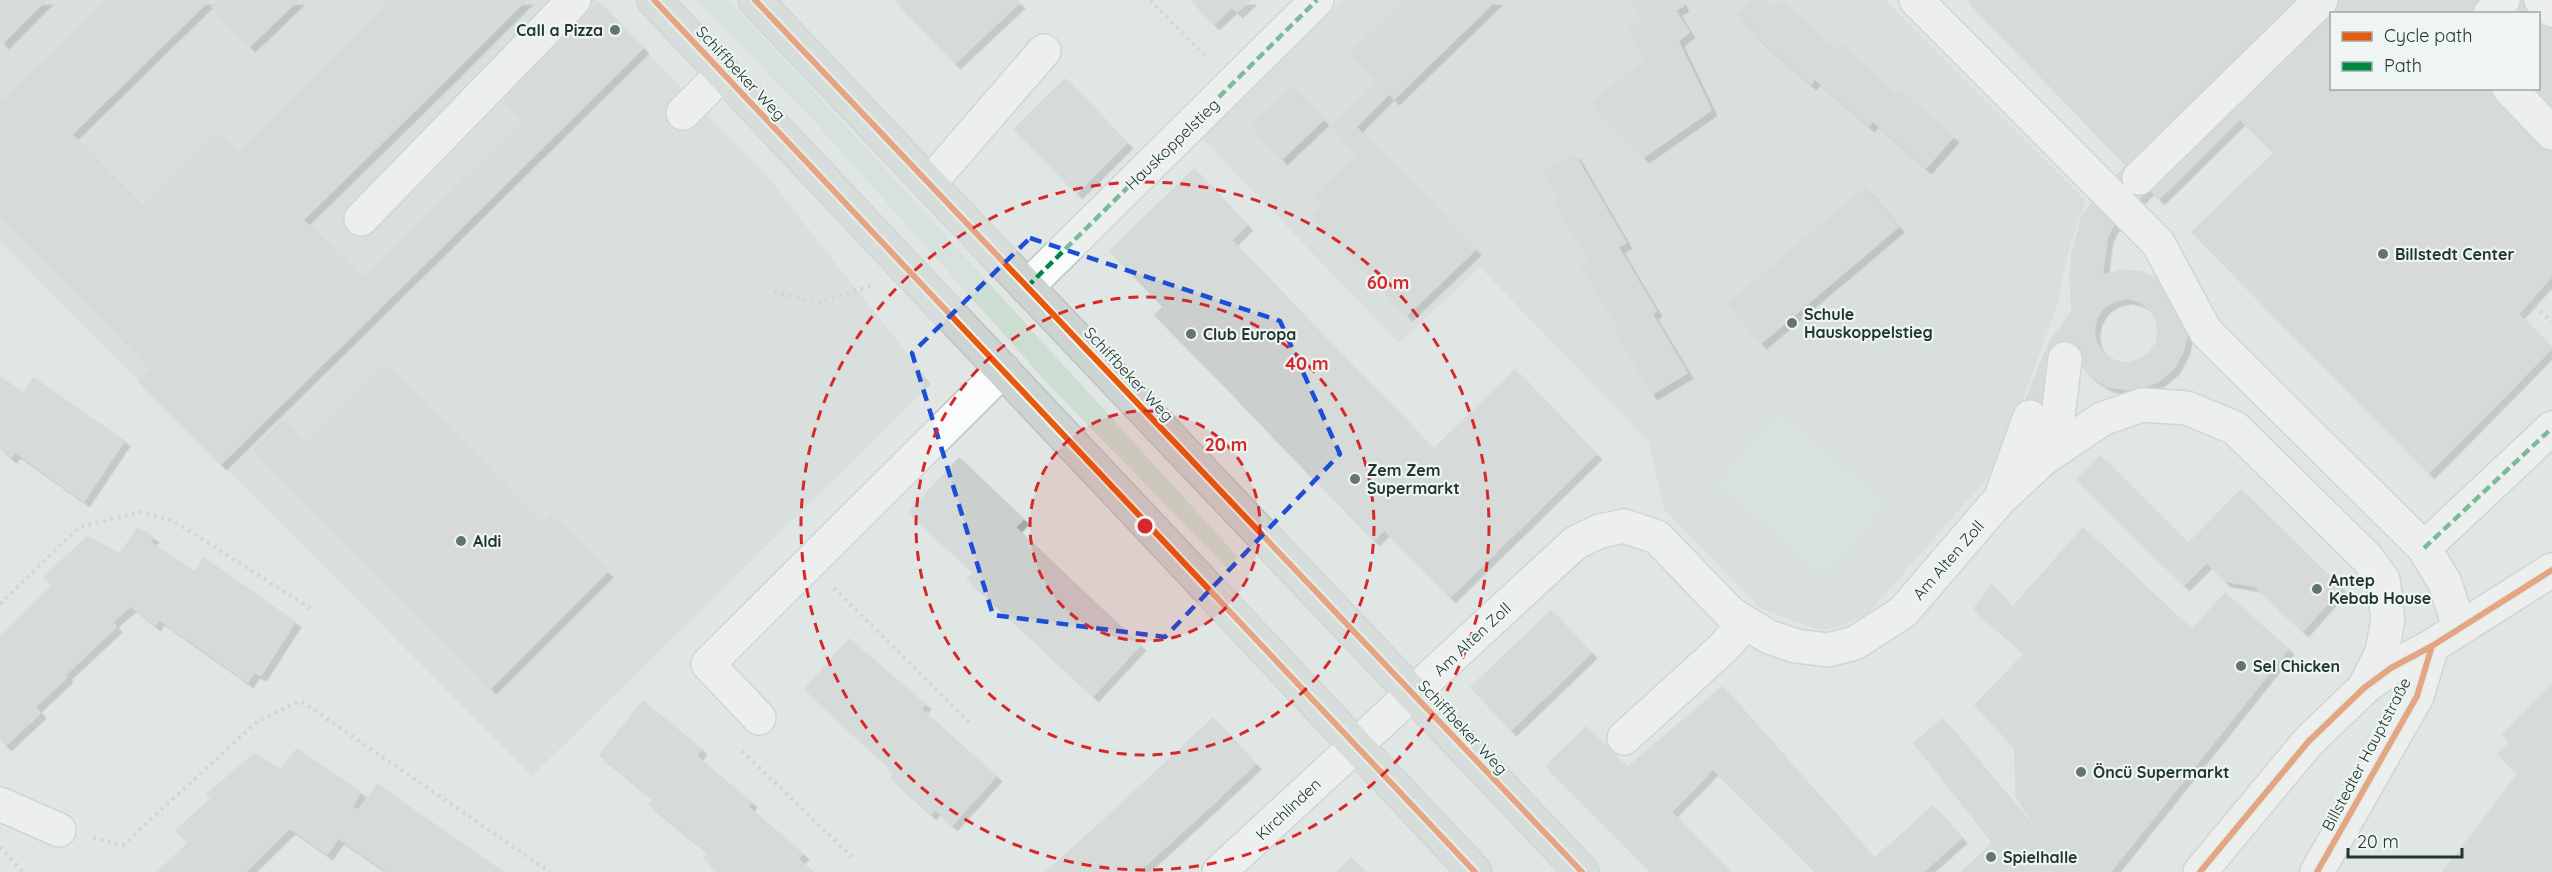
<svg xmlns="http://www.w3.org/2000/svg" width="2552" height="872" viewBox="0 0 2552 872" font-family="Quicksand,sans-serif">
<style>
.built{fill:#ced7d3}
.green{fill:#cbded1}
.building{fill:#cbcfce;stroke:#c9cecc;stroke-width:1.5;fill-rule:evenodd;filter:url(#shadow)}
.lines{fill:none;stroke-linecap:round;stroke-linejoin:round}
.minor-casing{stroke:#bdc3c0;stroke-width:36}
.major-casing{stroke:#bbc3c0;stroke-width:36}
.path{stroke:#bfc6c4;stroke-width:4;stroke-dasharray:3 4.5;stroke-linecap:butt}
.minor{stroke:#fafbfb;stroke-width:33}
.major{stroke:#ccd3d1;stroke-width:33}
.quiet{stroke:#00873e;stroke-width:4.5;stroke-dasharray:9 4.5;stroke-linecap:butt}
.cycleway-casing{stroke:#eef5f2;stroke-width:10}
.cycleway{stroke:#e8590c;stroke-width:6}
.marked{fill:none;stroke:#1d4ed8;stroke-width:4.5;stroke-dasharray:12 8;stroke-linejoin:round}
.ring{fill:none;stroke:#d62828;stroke-width:3;stroke-dasharray:10 8}
.poi-dot{fill:#64746f;stroke:#eef5f2;stroke-width:2}
.labels{text-anchor:middle;stroke-width:4.5;stroke-linejoin:round;paint-order:stroke}
.poi-label{font-size:16px;font-weight:bold;fill:#213631;stroke:#eef5f2;text-anchor:start}
.street-label{font-size:16px;fill:#213631;stroke:#eef5f2}
.centre{fill:#d62828;stroke:#eef5f2;stroke-width:3}
.ring-label{font-size:18px;text-anchor:middle;font-weight:bold;fill:#d62828;stroke:#eef5f2;stroke-width:4.5;stroke-linejoin:round;paint-order:stroke}
</style>
<defs>
<filter id="shadow"><feDropShadow dx="5.5" dy="5.5" stdDeviation="0" flood-color="#0004"/></filter>
</defs>
<rect width="100%" height="100%" fill="#e0e6e3"/>
<g class="built">
<polygon points="0,0 596,0 766,175 931,384 532,776 0,241"/>
<polygon points="1343,0 1885,0 2086,201 2069,247 2058,302 2001,462 1866,616 1823,631 1761,609 1664,509 1649,442 1480,267 1399,343 1201,137"/>
</g>
<g class="green">
<polygon points="697,0 727,0 825,103 1238,557 1227,568 1049,385 815,122"/>
<polygon points="1779,411 1887,504 1824,577 1716,484"/>
</g>
<g class="building">
<polygon points="0,0 46,0 3,43 0,39"/>
<polygon points="107,0 209,0 54,152 4,101"/>
<polygon points="218,0 298,0 250,46 212,7"/>
<polygon points="381,0 526,0 453,73"/>
<polygon points="895,0 1016,0 1019,3 955,63"/>
<polygon points="1191,0 1250,0 1237,12 1232,7 1214,24"/>
<polygon points="1406,0 1496,0 1394,99 1350,53"/>
<polygon points="1631,0 1680,0 1683,6 1675,10 1689,32 1678,41 1660,48"/>
<polygon points="1751,0 1763,0 1774,10 1781,1 1836,50 1841,45 1896,95 1900,90 1953,137 1926,168 1873,121 1869,126 1815,79 1811,84 1755,35 1758,32 1738,15"/>
<path d="M1967,0H2552V276L2518,314L2552,348L2429,473L2192,232L2274,153L2240,119L2159,199ZM2332,14H2538V88H2332Z"/>
<polygon points="599,3 643,48 385,303 362,280 525,120 503,98"/>
<polygon points="387,6 453,73 303,220 238,154"/>
<polygon points="1643,21 1660,48 1678,41 1711,110 1644,157 1591,104 1645,59 1629,30"/>
<polygon points="1065,79 1127,143 1077,193 1014,129"/>
<polygon points="1378,82 1389,94 1356,127 1475,250 1407,315 1311,215 1323,205 1314,196 1358,154 1332,127"/>
<polygon points="1292,87 1323,120 1282,159 1251,126"/>
<polygon points="0,97 54,152 0,206"/>
<polygon points="2374,102 2424,147 2392,182 2342,137"/>
<polygon points="217,133 303,220 228,294 143,207"/>
<polygon points="72,135 228,294 152,369 0,214 0,206"/>
<polygon points="1574,154 1626,243 1618,247 1656,311 1652,314 1687,373 1652,394 1616,333 1620,330 1582,267 1590,262 1555,203 1560,200 1544,172"/>
<polygon points="2127,165 2149,188 2112,227 2107,238 2102,276 2084,290 2072,311 2070,279 2072,254 2082,216 2106,185"/>
<polygon points="1194,169 1247,225 1164,307 1110,251"/>
<polygon points="1865,188 1898,227 1761,343 1728,304"/>
<polygon points="303,220 385,303 221,464 139,382"/>
<polygon points="1232,241 1300,312 1225,386 1155,315"/>
<path d="M2122,270L2142,272L2160,280L2188,331L2183,351L2174,368L2160,380L2143,388L2125,389L2107,386L2091,376L2079,363L2071,347L2069,328L2072,311L2079,297L2089,285L2102,276ZM2126,298L2139,301L2149,308L2156,319L2158,331L2156,343L2149,353L2140,359L2127,363L2115,361L2104,354L2096,343L2094,331L2096,319L2103,308L2114,301Z"/>
<polygon points="2072,311 2069,328 2071,347 2040,420 2021,413 2042,359 2053,337"/>
<polygon points="1300,312 1363,377 1287,451 1225,386"/>
<polygon points="384,365 543,525 551,516 607,572 491,688 254,449 282,421 304,444"/>
<polygon points="1515,370 1596,454 1450,597 1385,530 1450,466 1434,449"/>
<polygon points="0,377 24,393 34,378 124,441 84,501 15,452 11,457 0,448"/>
<polygon points="1363,377 1450,466 1374,540 1287,451"/>
<polygon points="2100,456 2188,544 2241,490 2341,588 2303,631 2255,586 2225,581 2207,562 2184,585 2077,479"/>
<polygon points="959,458 1023,519 973,572 909,512"/>
<polygon points="1015,527 1075,584 1027,634 967,579"/>
<polygon points="138,528 153,537 150,542 195,572 204,558 295,622 261,675 254,672 248,682 159,619 155,625 131,606 112,622 116,627 65,675 16,622 52,586 44,577 87,537 120,554"/>
<polygon points="2083,528 2192,630 2225,593 2288,649 2171,796 2025,653 1974,609 1992,585 2012,608"/>
<polygon points="1075,584 1140,645 1093,696 1027,634"/>
<polygon points="1551,611 1591,653 1511,730 1471,687"/>
<polygon points="16,622 67,677 35,707 40,713 6,745 0,739 0,636"/>
<polygon points="849,639 925,704 879,758 805,689"/>
<polygon points="2025,653 2171,796 2110,872 2078,872 2047,844 2016,796 2015,748 1975,705"/>
<polygon points="2552,684 2552,808 2498,754 2510,742 2502,735"/>
<polygon points="1722,687 1874,859 1885,872 1816,872 1713,769 1671,812 1627,768"/>
<polygon points="643,701 701,749 696,756 751,802 709,853 649,804 654,799 600,755"/>
<polygon points="922,710 996,776 952,825 935,809 931,814 891,778 895,773 879,758"/>
<polygon points="1213,718 1255,764 1204,812 1162,766"/>
<polygon points="1942,719 2047,844 2023,872 2016,872 1914,743"/>
<polygon points="1586,727 1659,800 1619,839 1546,766"/>
<polygon points="297,749 360,792 352,807 358,811 327,854 290,828 245,872 217,872 176,830 211,799 207,794 254,754 281,770"/>
<polygon points="1162,766 1204,812 1138,872 1135,872 1095,828"/>
<polygon points="2518,774 2552,808 2552,872 2443,872"/>
<polygon points="377,784 458,841 436,872 388,872 339,838"/>
<polygon points="1659,800 1718,860 1706,872 1651,872 1619,839"/>
<polygon points="747,806 803,854 798,859 813,872 720,872 704,858"/>
<polygon points="1933,806 1961,838 1923,872 1885,872 1874,859"/>
<polygon points="1095,828 1135,872 1046,872"/>
<polygon points="458,841 499,869 503,872 436,872"/>
<polygon points="189,842 217,872 158,872 159,871"/>
<polygon points="1993,842 2016,872 1962,872"/>
<polygon points="2047,844 2078,872 2023,872"/>
<polygon points="1351,858 1365,872 1337,872"/>
<polygon points="1718,860 1730,872 1706,872"/>
</g>
<g class="lines">
<g class="minor-casing">
<g id="minor">
<polyline points="1916,0 2158,243 2206,332 2424,548 2445,583 2459,627"/>
<polyline points="2541,0 2552,10"/>
<polyline points="2490,14 2503,0"/>
<polyline points="2509,88 2552,133"/>
<polyline points="683,113 723,73"/>
<polyline points="2139,178 2321,0"/>
<polyline points="929,184 1044,51"/>
<polyline points="361,219 574,0"/>
<polyline points="1027,287 1317,0"/>
<polyline points="2043,459 2058,416 2065,359"/>
<polyline points="2003,491 2030,417"/>
<polyline points="2424,548 2552,428"/>
<polyline points="759,718 708,664 1003,370"/>
<polyline points="1624,738 1723,648 1745,623"/>
<polyline points="0,804 59,830"/>
<polyline points="1219,872 1575,543 1600,531 1624,526 1657,537 1730,613 1769,637 1796,646 1828,650 1855,643 1903,612 2000,499 2043,459 2102,419 2142,405 2187,408 2235,428 2367,558 2383,580 2388,619 2382,652 2364,688"/>
<polyline points="2200,872 2308,742 2364,688 2391,668 2432,646 2552,570"/>
<polyline points="2317,872 2417,696 2432,646"/>
</g>
</g>
<g class="major-casing">
<g id="major">
<polyline points="654,0 1475,872"/>
<polyline points="755,0 1582,872"/>
</g>
</g>
<g class="path">
<polyline points="1150,0 1207,58"/>
<polyline points="774,292 820,303 872,285"/>
<polyline points="2529,301 2552,322"/>
<polyline points="834,588 970,723"/>
<polyline points="0,604 79,527 140,512 172,520 313,610"/>
<polyline points="742,751 852,857"/>
<polyline points="93,838 123,845 259,720 301,701 550,872"/>
<polyline points="0,847 23,872"/>
</g>
<use href="#minor" class="minor"/>
<use href="#major" class="major"/>
<g class="quiet">
<polyline points="1027,287 1317,0"/>
<polyline points="2424,548 2552,428"/>
</g>
<g class="cycleway-casing">
<g id="cycleway">
<polyline points="654,0 1475,872"/>
<polyline points="755,0 1582,872"/>
<polyline points="2200,872 2308,742 2364,688 2391,668 2432,646 2552,570"/>
<polyline points="2317,872 2417,696 2432,646"/>
</g>
</g>
<use href="#cycleway" class="cycleway"/>
</g>
<path d="M0 0H2552V872H0ZM1030,238L1280,321L1340,454L1165,637L993,615L912,353Z" fill="#e0e6e3" fill-opacity=".55" fill-rule="evenodd"/>
<path class="marked" d="M1030,238L1280,321L1340,454L1165,637L993,615L912,353Z"/>
<circle cx="1145" cy="526" r="115" fill="#d62828" fill-opacity=".12"/>
<g class="ring">
<circle cx="1145" cy="526" r="115"/>
<circle cx="1145" cy="526" r="229"/>
<circle cx="1145" cy="526" r="344"/>
</g>
<g class="poi-dot">
<circle cx="615" cy="30" r="6"/>
<circle cx="2383" cy="254" r="6"/>
<circle cx="1792" cy="323" r="6"/>
<circle cx="1191" cy="334" r="6"/>
<circle cx="1355" cy="479" r="6"/>
<circle cx="461" cy="541" r="6"/>
<circle cx="2317" cy="589" r="6"/>
<circle cx="2241" cy="666" r="6"/>
<circle cx="2081" cy="772" r="6"/>
<circle cx="1991" cy="857" r="6"/>
</g>
<g class="labels">
<g class="poi-label">
<text x="603" y="36" text-anchor="end">Call a Pizza</text>
<text x="2395" y="260">Billstedt Center</text>
<text x="1804" y="320">Schule<tspan x="1804" dy="18">Hauskoppelstieg</tspan></text>
<text x="1203" y="340">Club Europa</text>
<text x="1367" y="476">Zem Zem<tspan x="1367" dy="18">Supermarkt</tspan></text>
<text x="473" y="547">Aldi</text>
<text x="2329" y="586">Antep<tspan x="2329" dy="18">Kebab House</tspan></text>
<text x="2253" y="672">Sel Chicken</text>
<text x="2093" y="778">Öncü Supermarkt</text>
<text x="2003" y="863">Spielhalle</text>
</g>
<g class="street-label">
<text transform="translate(741 73) rotate(47)" y="6">Schiffbeker Weg</text>
<text transform="translate(1172 144) rotate(-44)" y="6">Hauskoppelstieg</text>
<text transform="translate(1129 374) rotate(47)" y="6">Schiffbeker Weg</text>
<text transform="translate(1948 560) rotate(-49)" y="6">Am Alten Zoll</text>
<text transform="translate(1472 639) rotate(-43)" y="6">Am Alten Zoll</text>
<text transform="translate(1463 727) rotate(47)" y="6">Schiffbeker Weg</text>
<text transform="translate(2366 754) rotate(-62)" y="6">Billstedter Hauptstraße</text>
<text transform="translate(1288 809) rotate(-43)" y="6">Kirchlinden</text>
</g>
</g>
<circle cx="1145" cy="526" r="9" class="centre"/>
<g class="ring-label">
<text x="1388" y="289">60 m</text>
<text x="1307" y="370">40 m</text>
<text x="1226" y="451">20 m</text>
</g>
<rect x="2330" y="12" width="210" height="78" fill="#eef5f2" stroke="#9ca9a5" stroke-width="1.5"/>
<rect x="2342" y="32" width="30" height="9" fill="#e8590c" stroke="#9ca9a5" stroke-width="1.5"/>
<text x="2384" y="42" font-size="18" fill="#213631">Cycle path</text>
<rect x="2342" y="62" width="30" height="9" fill="#00873e" stroke="#9ca9a5" stroke-width="1.5"/>
<text x="2384" y="72" font-size="18" fill="#213631">Path</text>
<path d="M2348 848v9h114v-9" fill="none" stroke="#213631" stroke-width="3"/>
<text x="2357" y="848" font-size="18" fill="#213631" stroke="#eef5f2" stroke-width="4.5" paint-order="stroke">20 m</text>
</svg>
